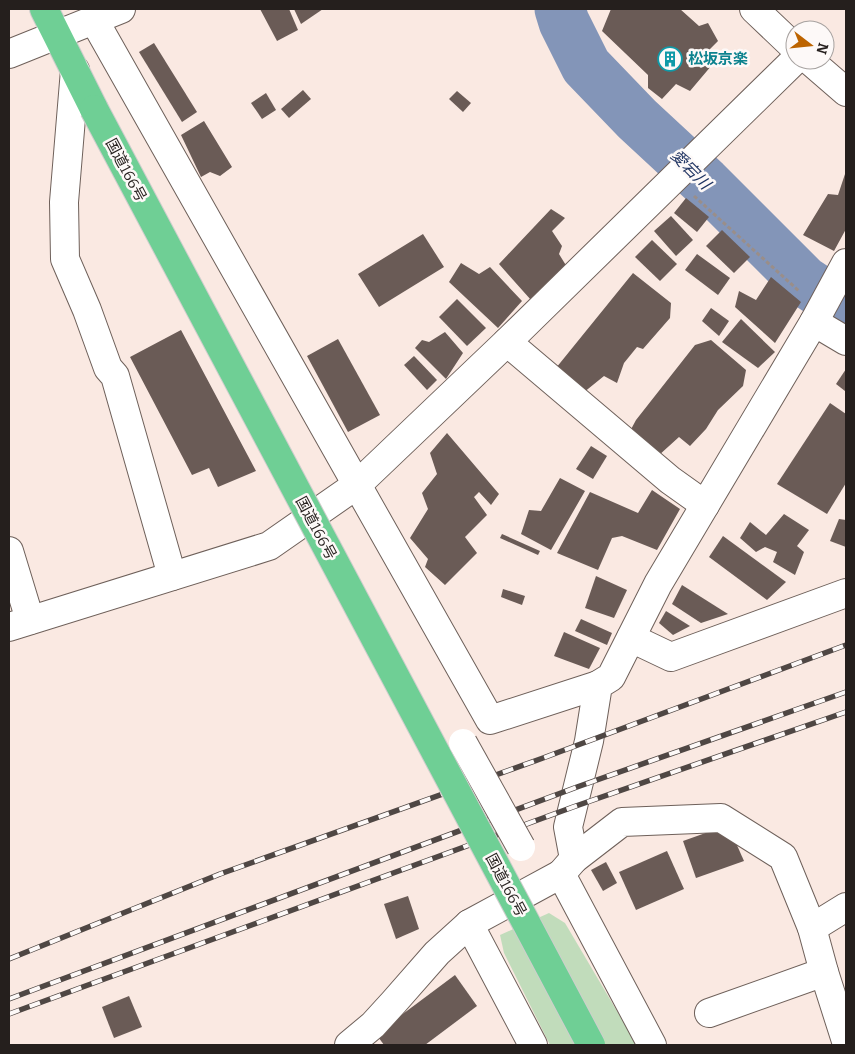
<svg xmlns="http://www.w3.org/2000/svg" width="855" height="1054" viewBox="0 0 855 1054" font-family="Bitter,'Noto Sans JP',serif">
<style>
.green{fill:#c1dcbb}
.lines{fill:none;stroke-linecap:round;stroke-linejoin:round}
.river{stroke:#8395b8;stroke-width:51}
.building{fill:#6a5b56}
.minor-casing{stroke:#6e605a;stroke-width:30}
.highway-casing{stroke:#cfcecd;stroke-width:30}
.path{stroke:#9a8e89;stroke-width:3;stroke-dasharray:4 2.5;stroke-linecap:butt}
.minor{stroke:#fff;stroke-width:28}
.highway{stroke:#6fcf95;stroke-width:28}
.rail-casing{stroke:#4f4744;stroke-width:5.5}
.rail{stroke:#fdf9f8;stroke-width:4;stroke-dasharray:11;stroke-linecap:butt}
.minor-bridge-casing{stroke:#6e605a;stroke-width:30;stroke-linecap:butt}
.highway-bridge-casing{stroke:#cfcecd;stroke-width:30;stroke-linecap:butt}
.minor-bridge{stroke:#fff;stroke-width:28}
.highway-bridge{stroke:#6fcf95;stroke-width:28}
.labels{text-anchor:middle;stroke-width:5;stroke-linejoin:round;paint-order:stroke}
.culture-label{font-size:15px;font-weight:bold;fill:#0d838f;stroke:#fdf9f8;text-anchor:start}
.street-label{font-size:15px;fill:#251f1d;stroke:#fdf9f8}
.water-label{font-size:16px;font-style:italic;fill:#1b305f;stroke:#fdf9f8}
</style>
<rect width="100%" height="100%" fill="#fae9e2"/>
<polygon class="green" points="549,913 565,923 637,1045 550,1045 504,953 500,935"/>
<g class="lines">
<polyline class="river" points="560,9 564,22 586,66 637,119 705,182 804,281 846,309"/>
</g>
<g class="building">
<polygon points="260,9 289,9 298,30 277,41"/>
<polygon points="294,9 323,9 301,24"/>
<polygon points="611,9 680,9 699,26 708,23 718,41 706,53 712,65 690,91 676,84 662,99 648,88 648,75 602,31"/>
<polygon points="154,43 197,112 182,122 139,52"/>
<polygon points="303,90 311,99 289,118 281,109"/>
<polygon points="457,91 471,103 463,112 449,99"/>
<polygon points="266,93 276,110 262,119 251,103"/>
<polygon points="204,121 232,167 220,176 210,172 201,177 181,135"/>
<polygon points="846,171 846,229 834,251 803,235 828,194 838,195"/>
<polygon points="686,198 709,217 697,232 674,213"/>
<polygon points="551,209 565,218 552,231 562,246 559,254 567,267 531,300 499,264"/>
<polygon points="671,216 693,240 676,256 654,231"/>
<polygon points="722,230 750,257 734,273 706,246"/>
<polygon points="423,234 444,267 379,307 358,274"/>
<polygon points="652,240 677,264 660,281 635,257"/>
<polygon points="697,254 730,278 718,295 685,270"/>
<polygon points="461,263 479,274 490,267 522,301 498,328 449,282"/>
<polygon points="633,273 671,303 670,318 643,349 637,347 624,363 617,383 604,376 583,393 556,368"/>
<polygon points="771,277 801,302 775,343 735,307 739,291 756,300"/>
<polygon points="457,299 486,328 467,346 439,317"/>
<polygon points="711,308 729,321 719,336 702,321"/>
<polygon points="741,319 775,352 758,368 722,342"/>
<polygon points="181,330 256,471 218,487 209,468 192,475 130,357"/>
<polygon points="445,332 463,353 446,379 415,348 422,340 429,342"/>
<polygon points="338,339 380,415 348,432 307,356"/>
<polygon points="711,340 746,370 743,386 718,410 706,429 690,446 679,437 658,456 629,433 636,420 695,345"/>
<polygon points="414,356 437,380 427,390 404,365"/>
<polygon points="846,369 846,390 845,391 836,384"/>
<polygon points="830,403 846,414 846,483 827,514 777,484"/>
<polygon points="447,433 499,494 491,505 479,492 474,497 487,515 465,537 477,553 445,585 425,567 428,559 410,538 428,509 422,493 437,474 430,453"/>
<polygon points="591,446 607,456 593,479 576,469"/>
<polygon points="560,478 585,491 551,550 521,534 529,510 541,511"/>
<polygon points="652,490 680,509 657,550 622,536 612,538 598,570 557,553 590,492 638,513"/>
<polygon points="784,514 809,530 797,546 804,552 795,575 773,562 777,552 765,547 756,552 740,538 750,522 766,535"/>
<polygon points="839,519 846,520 846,547 830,541"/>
<polygon points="502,534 540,551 538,555 500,538"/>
<polygon points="723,536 786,582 767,600 709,557"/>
<polygon points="596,576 627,590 614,618 585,608"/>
<polygon points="682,585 728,614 701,623 672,604"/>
<polygon points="503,589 525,596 522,605 501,597"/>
<polygon points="666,611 690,626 673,635 659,623"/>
<polygon points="581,619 612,633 607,645 575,631"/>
<polygon points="564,632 600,648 589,669 554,656"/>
<polygon points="728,825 744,861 696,878 683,841"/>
<polygon points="667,851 684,889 636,910 619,872"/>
<polygon points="606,862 617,883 603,891 591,870"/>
<polygon points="408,896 419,929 396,939 384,904"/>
<polygon points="455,975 477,1006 425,1045 384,1045 376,1034"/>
<polygon points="129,996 142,1027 114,1038 102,1007"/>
</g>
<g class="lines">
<g class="minor-casing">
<g id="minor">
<polyline points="754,9 795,48"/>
<polyline points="94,20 490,720 598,685"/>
<polyline points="9,54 121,9"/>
<polyline points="809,60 846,92"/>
<polyline points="75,70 64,202 65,259 87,310 108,368 115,376 172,576"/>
<polyline points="814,322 846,341"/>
<polyline points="507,342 670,480 705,505"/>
<polyline points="9,551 30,620"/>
<polyline points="9,627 269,546 358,484 507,342 795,60"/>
<polyline points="631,638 671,657 846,593"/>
<polyline points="574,859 568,827 589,741 598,685 611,677 658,584 814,322 846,263"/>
<polyline points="469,924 561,874"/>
<polyline points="812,928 846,907"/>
<polyline points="709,1013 824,972"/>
<polyline points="349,1045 373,1025 394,1002 437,953 469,924 533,1045"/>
<polyline points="652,1045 561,874 574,859 622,822 721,818 783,857 812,928 824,972 846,1041"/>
</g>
</g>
<g class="highway-casing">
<polyline id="highway" points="44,9 94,109"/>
</g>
<polyline class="path" points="694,196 799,291"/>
<use href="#minor" class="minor"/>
<use href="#highway" class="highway"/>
<g class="rail-casing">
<g id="rail">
<polyline points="9,959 220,874 543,758 846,645"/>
<polyline points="9,999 577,787 846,692"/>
<polyline points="9,1014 573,807 846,712"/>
</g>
</g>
<use href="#rail" class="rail"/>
<g class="minor-bridge-casing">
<polyline id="minor-bridge" points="463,743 521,847"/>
</g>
<g class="highway-bridge-casing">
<polyline id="highway-bridge" points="94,109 591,1045"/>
</g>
<use href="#minor-bridge" class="minor-bridge"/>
<use href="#highway-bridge" class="highway-bridge"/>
</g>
<defs>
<g id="building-ring" transform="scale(1.25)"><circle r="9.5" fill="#fdf9f8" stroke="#0f9aa8" stroke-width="1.5"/><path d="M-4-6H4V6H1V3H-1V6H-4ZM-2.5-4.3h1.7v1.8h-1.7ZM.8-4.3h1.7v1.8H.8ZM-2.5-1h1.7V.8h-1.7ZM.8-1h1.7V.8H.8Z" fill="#0f9aa8"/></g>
</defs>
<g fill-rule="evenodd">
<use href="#building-ring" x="670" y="59"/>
</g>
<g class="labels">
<g class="culture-label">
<text x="688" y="64">松坂京楽</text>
</g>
<g class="street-label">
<text transform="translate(126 170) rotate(62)" y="5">国道166号</text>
<text transform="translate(316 528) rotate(62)" y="5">国道166号</text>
<text transform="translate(506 885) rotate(62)" y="5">国道166号</text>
</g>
<g class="water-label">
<text transform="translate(691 169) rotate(45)" y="6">愛宕川</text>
</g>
</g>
<rect width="855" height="1054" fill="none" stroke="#251f1d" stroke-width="20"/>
<g transform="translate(810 45) rotate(106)"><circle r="24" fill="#fdf9f8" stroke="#a7a2a0"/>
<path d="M0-4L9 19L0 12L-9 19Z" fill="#bd6400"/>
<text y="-8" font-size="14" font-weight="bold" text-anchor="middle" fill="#251f1d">N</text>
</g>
</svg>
